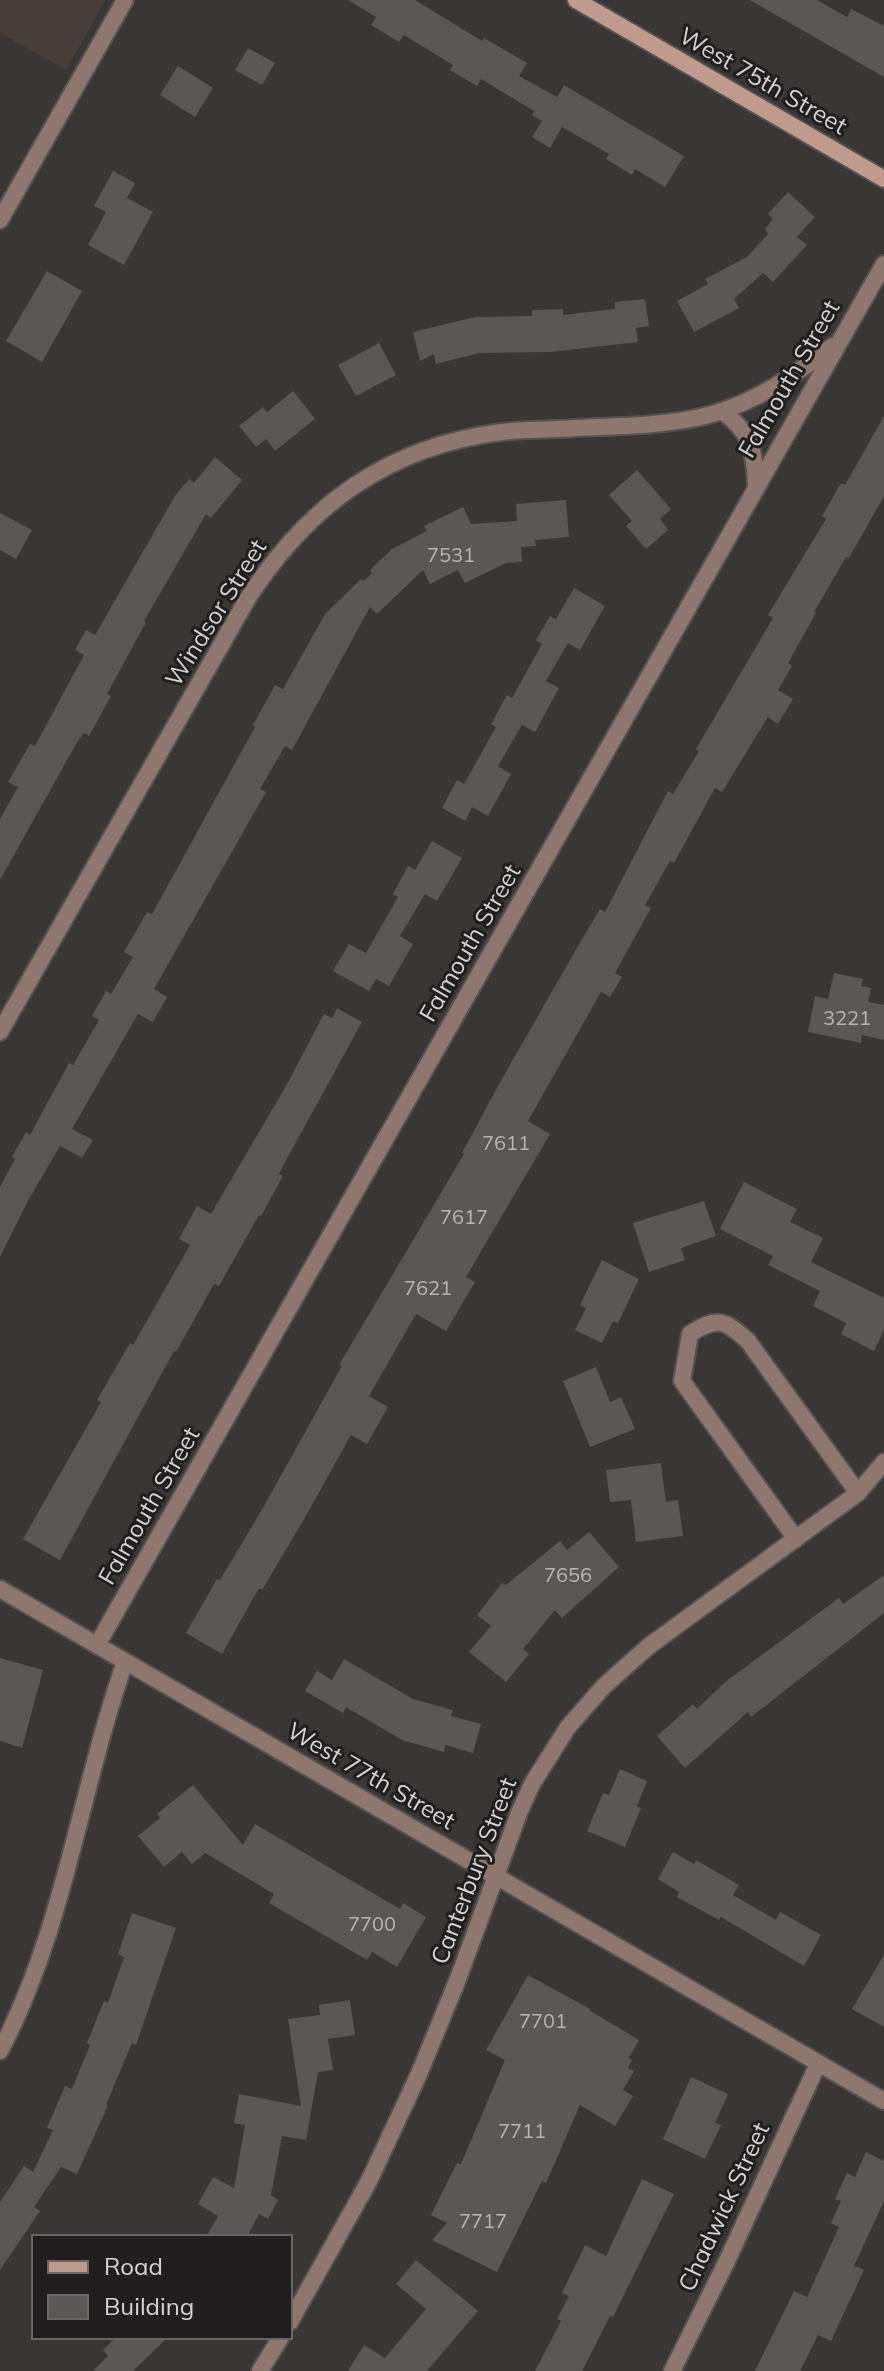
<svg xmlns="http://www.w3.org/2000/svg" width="884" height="2371" viewBox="0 0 884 2371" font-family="Mulish,sans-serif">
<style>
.built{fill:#473e3a}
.building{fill:#5a5756}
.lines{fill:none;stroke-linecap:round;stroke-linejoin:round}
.minor-casing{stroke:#555251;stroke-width:20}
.secondary-casing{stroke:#555251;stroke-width:20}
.minor{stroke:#8e776f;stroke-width:16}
.secondary{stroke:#bf9b8e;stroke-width:16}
.labels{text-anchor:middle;stroke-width:6;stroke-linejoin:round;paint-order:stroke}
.number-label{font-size:20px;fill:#b7b5b4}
.street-label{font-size:24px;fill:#d6d4d3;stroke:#201e1e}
</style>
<rect width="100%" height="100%" fill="#393635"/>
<polygon class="built" points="0,0 106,0 66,70 0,33"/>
<g class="building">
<polygon points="348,0 415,0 482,41 484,38 527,63 519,76 557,97 564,85 684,156 665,187 635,169 632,175 606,159 609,154 562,127 550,148 532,137 542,121 532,115 534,111 481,79 477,86 450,70 453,65 404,35 399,42 371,25 376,17"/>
<polygon points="750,0 817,0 847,17 851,9 884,26 884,77"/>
<polygon points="248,48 275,63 262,85 235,70"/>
<polygon points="178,66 213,88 195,117 160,95"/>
<polygon points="113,171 135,183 127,198 153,212 124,265 88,245 106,212 94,206"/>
<polygon points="788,192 815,217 797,237 807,245 773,282 763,273 734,299 739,308 694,332 677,301 708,284 705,279 747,257 768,234 765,229 773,219 768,214"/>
<polygon points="47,271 82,291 42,362 6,341"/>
<polygon points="645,299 649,326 636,328 638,342 551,352 479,353 436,364 434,354 420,361 413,332 475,317 532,316 532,310 563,309 563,315 615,309 615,302"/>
<polygon points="379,343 396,375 356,396 338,365"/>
<polygon points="293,391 315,419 275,451 266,439 256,447 239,426 263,407 267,412"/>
<polygon points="884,416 884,496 849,558 846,557 814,612 816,613 788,663 792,666 778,690 793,699 778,724 768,717 722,792 715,788 674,863 670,861 645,905 651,908 615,973 622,977 610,997 601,992 528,1121 550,1134 466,1277 475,1282 446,1331 416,1314 369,1396 388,1407 367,1444 351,1435 303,1521 262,1590 259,1588 222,1654 186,1633 217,1579 220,1580 260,1513 342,1366 339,1365 464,1154 462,1153 499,1084 578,946 600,909 605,912 668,791 673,794 699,751 696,749 773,618 768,615 826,519 822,516 841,483 845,485"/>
<polygon points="215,457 242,480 211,518 206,514 144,621 146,622 107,694 111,696 89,736 84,733 76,744 0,880 0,819 18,787 8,782 30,744 35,746 84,655 75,650 86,630 95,635 175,496 189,479 194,483"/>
<polygon points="637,470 671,509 660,519 668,530 646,549 626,526 632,521 609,495"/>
<polygon points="566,500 569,537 535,540 536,546 521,547 522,562 506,563 465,583 458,570 430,584 423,570 377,614 370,607 292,750 285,746 260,789 266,792 154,989 167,997 153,1022 138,1014 72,1129 93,1140 82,1158 60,1146 29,1199 0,1257 0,1187 15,1159 12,1157 26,1132 30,1135 69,1063 73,1065 99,1020 92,1016 106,991 111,994 133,957 124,952 147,912 152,914 255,727 253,725 275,685 283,689 325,614 361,579 364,581 372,573 370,570 392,549 427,531 424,526 463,507 471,524 517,521 516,504"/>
<polygon points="0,513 32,530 16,559 0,550"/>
<polygon points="574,588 605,606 580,650 568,643 546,681 559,688 535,732 522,725 498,766 511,774 488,816 472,807 465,821 442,808 457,780 464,784 496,727 491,724 507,695 512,698 542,644 536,640 550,616 556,619"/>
<polygon points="432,841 462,858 437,901 425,894 400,936 413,944 389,986 376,979 369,991 333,971 349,944 366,953 398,897 393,894 408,866 415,870"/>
<polygon points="834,973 863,979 861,986 871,988 868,1002 884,1005 884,1040 862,1035 861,1043 808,1032 815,996 828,999"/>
<polygon points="337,1008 362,1022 284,1164 279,1174 283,1176 261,1216 259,1215 219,1286 214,1284 176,1352 174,1351 60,1560 23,1539 101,1402 97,1400 130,1343 133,1345 190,1245 179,1239 197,1206 211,1214 286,1086 324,1014 332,1018"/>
<polygon points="744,1182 797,1209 790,1222 823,1238 811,1262 884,1298 884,1330 874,1351 841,1334 846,1323 813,1306 820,1291 768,1265 773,1256 720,1229"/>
<polygon points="704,1201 716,1236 681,1248 685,1260 649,1272 633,1223"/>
<polygon points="602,1260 639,1279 618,1323 613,1321 602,1343 575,1330 586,1308 580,1305"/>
<polygon points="596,1367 610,1402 621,1397 635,1429 590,1447 563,1381"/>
<polygon points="661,1463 666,1502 678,1500 683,1536 636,1542 631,1500 610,1502 606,1470"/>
<polygon points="589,1532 619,1567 562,1618 555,1610 523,1649 529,1654 506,1682 469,1652 491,1626 477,1615 502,1583 506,1585 560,1541 567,1550"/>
<polygon points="884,1575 884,1613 751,1717 748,1712 685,1768 657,1736 693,1704 697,1709 725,1682 839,1598 843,1604"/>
<polygon points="0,1658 43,1670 22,1748 0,1741"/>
<polygon points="344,1659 413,1699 453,1710 451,1716 481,1724 473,1753 445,1745 444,1752 402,1740 346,1707 343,1713 305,1691 317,1671 332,1680"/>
<polygon points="620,1769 647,1781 637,1806 641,1808 625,1847 587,1831 603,1793 609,1795"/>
<polygon points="193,1785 243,1845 255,1824 400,1909 403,1903 426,1917 397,1967 372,1952 367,1960 269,1903 274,1894 205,1853 192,1864 182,1852 164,1867 138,1836 160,1818 157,1814"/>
<polygon points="673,1852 694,1864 696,1860 739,1885 733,1895 776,1920 780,1912 821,1935 804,1966 721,1917 719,1920 677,1897 679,1892 658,1879"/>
<polygon points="132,1913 176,1928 136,2045 132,2043 106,2105 108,2105 77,2174 61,2167 34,2207 40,2211 0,2270 0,2202 24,2166 33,2172 53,2130 47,2128 65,2086 72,2089 90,2045 87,2043 104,2001 108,2003 124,1957 118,1954"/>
<polygon points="884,1955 884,2027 852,2009"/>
<polygon points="528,1975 590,2009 589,2010 639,2040 629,2058 632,2060 628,2068 634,2071 623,2090 633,2096 615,2126 580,2105 546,2183 542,2181 497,2272 432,2240 447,2223 431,2215 457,2163 461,2164 505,2060 486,2050"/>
<polygon points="350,2000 355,2035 328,2039 333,2070 318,2072 306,2140 282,2136 271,2195 278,2200 268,2219 259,2214 247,2237 206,2237 218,2216 198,2204 213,2177 234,2188 245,2125 234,2123 239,2094 301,2106 288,2019 320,2015 319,2005"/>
<polygon points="691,2077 728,2094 715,2123 721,2125 705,2159 663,2139"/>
<polygon points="866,2152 884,2161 884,2201 854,2266 864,2270 831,2341 818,2335 800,2371 755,2371 794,2291 807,2297 839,2227 831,2223 841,2201 835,2199 847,2173 855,2177"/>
<polygon points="642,2179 674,2194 613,2317 610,2316 582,2371 535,2371 561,2321 557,2319 569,2296 562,2293 585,2245 606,2256"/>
<polygon points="416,2260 478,2311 427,2371 348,2371 364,2345 385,2358 426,2309 396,2284"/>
<polygon points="116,2337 168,2337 133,2371 93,2371 108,2356 103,2350"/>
</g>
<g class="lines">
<g class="minor-casing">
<g id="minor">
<polyline points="0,220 125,0"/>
<path d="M722,411C752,434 754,449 756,485"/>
<path d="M0,1032L248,598C309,504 389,446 502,432C526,429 551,430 575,428C622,426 681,426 725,410C767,395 798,372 833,346"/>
<path d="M796,1539L682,1381L690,1334C717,1316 725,1320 748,1341L858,1493"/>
<polyline points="0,1589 884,2101"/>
<polyline points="97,1645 884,264"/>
<path d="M0,2051C64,1930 80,1790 125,1662"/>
<polyline points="290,2322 369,2181 419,2074 458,1979 519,1813 532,1784 568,1727 604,1686 649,1646 858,1493 884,1462"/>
<polyline points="260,2371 281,2337"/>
<polyline points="672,2371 726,2263 818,2064"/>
</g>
</g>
<g class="secondary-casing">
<polyline id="secondary" points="576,0 884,179"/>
</g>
<use href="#minor" class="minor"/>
<use href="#secondary" class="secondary"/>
</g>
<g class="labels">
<g class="number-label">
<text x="451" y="562">7531</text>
<text x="847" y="1025">3221</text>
<text x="506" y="1150">7611</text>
<text x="464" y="1224">7617</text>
<text x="428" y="1295">7621</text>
<text x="568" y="1582">7656</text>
<text x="372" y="1931">7700</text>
<text x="543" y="2028">7701</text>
<text x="522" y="2138">7711</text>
<text x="483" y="2228">7717</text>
</g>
<g class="street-label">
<text transform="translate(763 81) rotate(30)" y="8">West 75th Street</text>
<text transform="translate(789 379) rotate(-60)" y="8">Falmouth Street</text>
<text transform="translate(216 613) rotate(-58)" y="8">Windsor Street</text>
<text transform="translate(470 943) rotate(-60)" y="8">Falmouth Street</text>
<text transform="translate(149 1506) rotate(-60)" y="8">Falmouth Street</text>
<text transform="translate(371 1776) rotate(30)" y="8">West 77th Street</text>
<text transform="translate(474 1871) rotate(-69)" y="8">Canterbury Street</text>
<text transform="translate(724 2207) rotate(-65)" y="8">Chadwick Street</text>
</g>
</g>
<rect x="32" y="2235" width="260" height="104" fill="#201e1e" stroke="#696766" stroke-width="2"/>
<rect x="48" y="2261" width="40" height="12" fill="#bf9b8e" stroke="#696766" stroke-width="2"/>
<text x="104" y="2275" font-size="24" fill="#d6d4d3">Road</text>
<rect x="48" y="2295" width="40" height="24" fill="#5a5756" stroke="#696766" stroke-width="2"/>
<text x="104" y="2315" font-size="24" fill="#d6d4d3">Building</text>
</svg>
